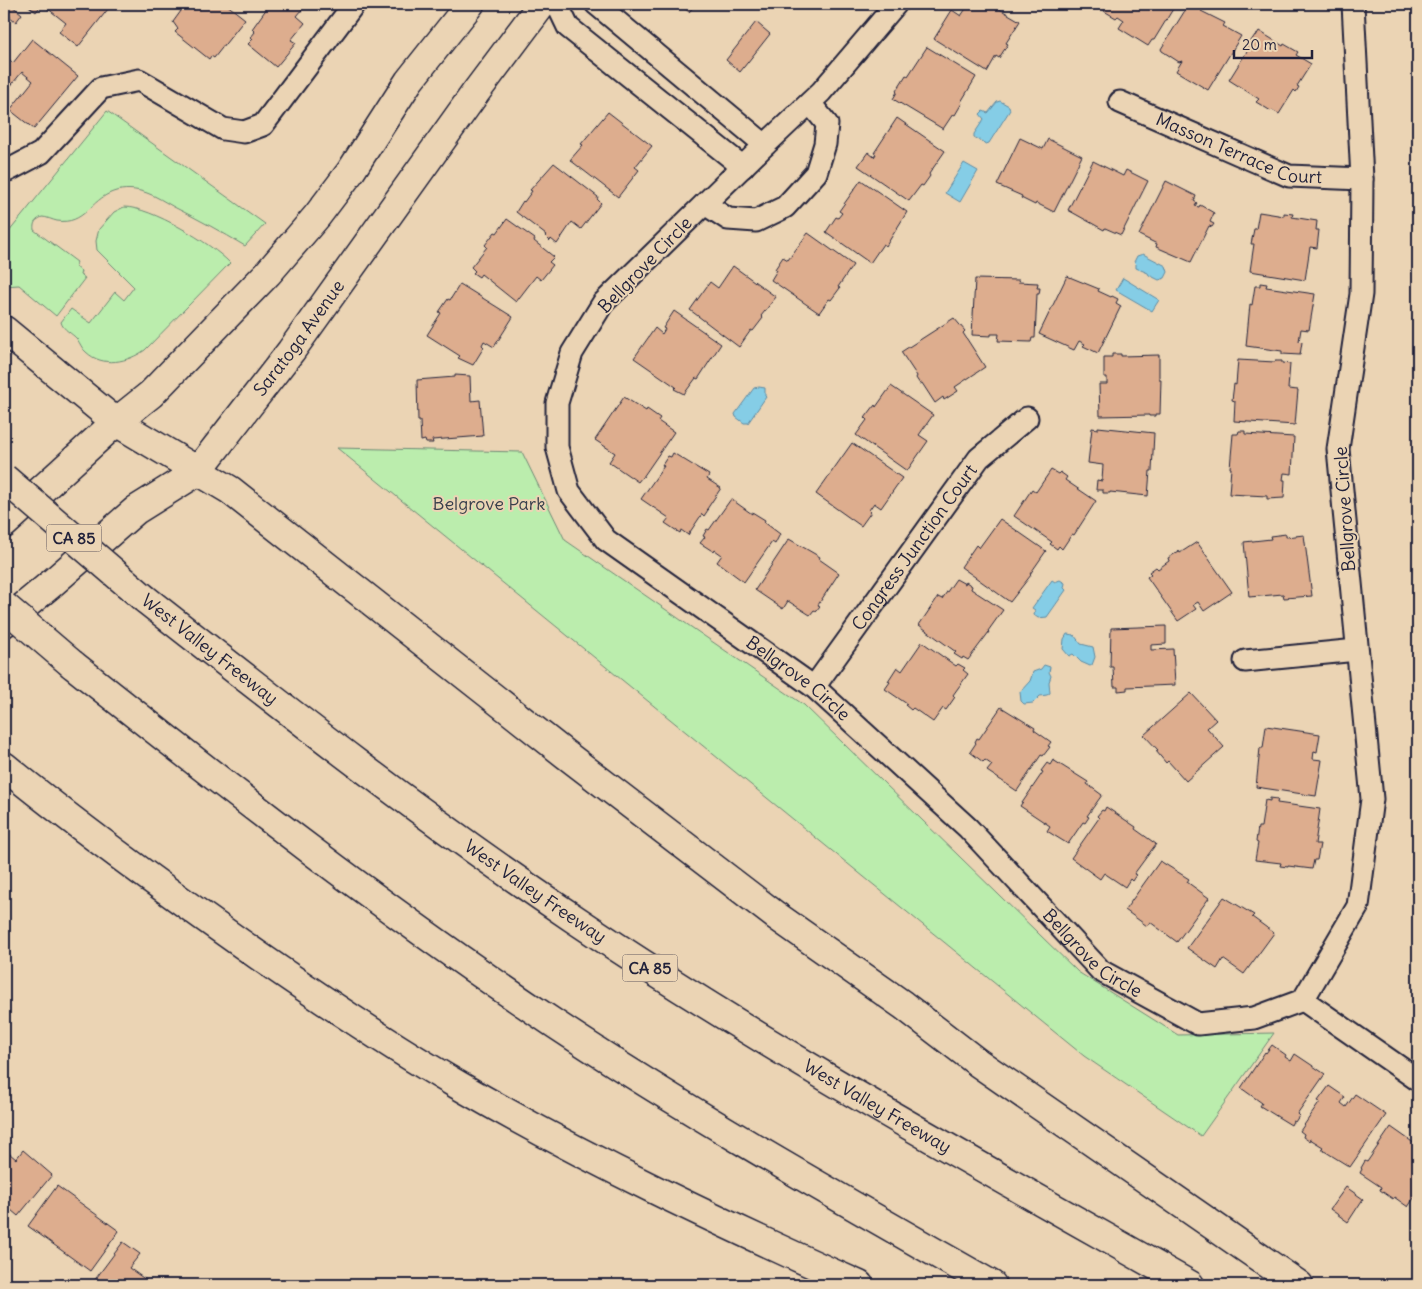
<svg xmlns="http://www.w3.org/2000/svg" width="1422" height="1289" viewBox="0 0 1422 1289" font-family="Delius,sans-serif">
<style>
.green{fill:#bbedad;stroke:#6e8874}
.water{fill:#85cde6;stroke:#5d89a2}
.building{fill:#ddad8e;stroke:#22223b}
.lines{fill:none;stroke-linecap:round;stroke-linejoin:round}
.street-casing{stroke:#22223b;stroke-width:25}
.highway-casing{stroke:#22223b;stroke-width:31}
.street{stroke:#ebd4b4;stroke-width:21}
.highway{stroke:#ebd4b4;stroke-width:28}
.highway-bridge-casing{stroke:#22223b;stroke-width:31;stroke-linecap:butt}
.highway-bridge{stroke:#ebd4b4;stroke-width:28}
.labels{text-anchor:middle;stroke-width:4;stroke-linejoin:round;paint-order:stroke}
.shield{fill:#ebd4b4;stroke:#5e575f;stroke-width:1}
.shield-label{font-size:16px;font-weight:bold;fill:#22223b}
.street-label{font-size:18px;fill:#22223b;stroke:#ebd4b4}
.park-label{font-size:18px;fill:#39404c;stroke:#ebd4b4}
</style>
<rect width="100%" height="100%" fill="#ebd4b4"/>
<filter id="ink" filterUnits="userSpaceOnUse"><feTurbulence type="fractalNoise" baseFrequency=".02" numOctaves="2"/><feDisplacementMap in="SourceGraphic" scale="10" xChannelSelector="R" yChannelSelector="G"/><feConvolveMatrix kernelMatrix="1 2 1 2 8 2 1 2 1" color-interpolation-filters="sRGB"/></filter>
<g filter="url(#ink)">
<g class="green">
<path d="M107,111L265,224L245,246C222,232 198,219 174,207C165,202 156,196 147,193C136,189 124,188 113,192C90,200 85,225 57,221C52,220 47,217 42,217C36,220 33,222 34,230L77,262L75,266L81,271L80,275L85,278L56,316L19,285L4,286V238Z"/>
<path d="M124,207C151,207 211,243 230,263L145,350C128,362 103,368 86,352C82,349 80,343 77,339C72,333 63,330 61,322L71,309L91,323L115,292L124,300L134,287L97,250L96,241L99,229L114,212Z"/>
<polygon points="337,448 522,452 565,540 804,705 1078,972 1178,1035 1274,1033 1201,1136 1084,1056"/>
</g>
<g class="water">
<polygon points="1000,101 1009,106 1010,110 989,143 986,144 974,137 974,134 984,119 980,114 983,111 988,113 997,102"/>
<polygon points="964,163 978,171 960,202 945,193"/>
<polygon points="1143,254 1166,266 1168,272 1165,278 1159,280 1149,275 1148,273 1136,268 1136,264 1134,262 1137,256"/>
<polygon points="1123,278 1159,300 1152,311 1116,290"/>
<polygon points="759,387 765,388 765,396 766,397 748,423 744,423 736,417 735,414 754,388"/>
<polygon points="1052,580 1055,582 1060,580 1065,583 1064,588 1066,590 1047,617 1038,618 1034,615 1035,610 1032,608"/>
<polygon points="1067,634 1074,635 1081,644 1093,647 1095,657 1092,665 1090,666 1081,662 1073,654 1069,656 1063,649 1064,639"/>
<polygon points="1044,665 1050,667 1049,672 1051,676 1049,682 1050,693 1047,695 1040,696 1033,703 1024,704 1021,701 1020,692 1030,681 1033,672 1041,669"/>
</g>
<g class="building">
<polygon points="4,4 12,4 11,5 22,14 16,22 7,14 4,18"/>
<polygon points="26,4 42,4 36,12"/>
<polygon points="42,4 112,4 78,47 59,32 66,23"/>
<polygon points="166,4 226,4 245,19 214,58 211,56 209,59 175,32 178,29 173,22 181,11 172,4 170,7"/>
<polygon points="262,4 307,4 297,16 305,23 291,40 296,43 276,67 248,44 253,39 251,37 255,32 252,29 267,8"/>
<polygon points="679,4 696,4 689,12"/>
<polygon points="969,4 991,4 1020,21 1006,43 1008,44 999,58 996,56 987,72 934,39 952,10 961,16"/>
<polygon points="1104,4 1176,4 1154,40 1152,40 1148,46 1119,28 1124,20 1118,16 1116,18 1104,11 1105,8 1103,6"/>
<polygon points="1189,4 1193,6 1194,5 1202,10 1201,11 1225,23 1223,26 1241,36 1208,90 1176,71 1182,61 1179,62 1162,51 1161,49"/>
<polygon points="756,22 770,34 740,72 726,60"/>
<polygon points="1259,31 1283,46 1284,44 1298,52 1296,55 1311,64 1297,86 1299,87 1296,92 1294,90 1279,114 1272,110 1271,111 1256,102 1259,99 1229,80 1249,48 1247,47 1255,35 1256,36"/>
<polygon points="32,39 78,76 34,129 10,110 33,81 22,72 4,94 4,55 13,63"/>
<polygon points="927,47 976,77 961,102 962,103 955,115 953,114 943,129 893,99 897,92 896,91 906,75 908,76"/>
<polygon points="608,112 652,146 635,167 639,170 618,197 570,160 583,145 581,144"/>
<polygon points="897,118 945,151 929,174 930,176 923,186 921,185 909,201 858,166 868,152 874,157 876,154 874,153"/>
<polygon points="1020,138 1043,149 1048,139 1082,156 1054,212 1036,203 1035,205 1021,198 1022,196 997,185"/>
<polygon points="1093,161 1123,176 1126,170 1148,181 1121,235 1105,228 1104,230 1068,210"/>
<polygon points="554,163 598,197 597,199 601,203 581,229 572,222 557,244 551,239 550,241 545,236 546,235 516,212 523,201 524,202 532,191 530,190"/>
<polygon points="861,180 907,212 886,246 883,244 870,263 826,232 836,217 838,218 842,213 839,211"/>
<polygon points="1166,181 1196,196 1194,201 1197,203 1195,206 1199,207 1200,205 1214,213 1210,222 1214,224 1212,227 1209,226 1191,262 1156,247 1157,244 1139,235"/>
<polygon points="1259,212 1284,216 1284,213 1293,214 1292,217 1317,221 1316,230 1319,230 1317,248 1310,247 1305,280 1250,271 1254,244 1251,244 1254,229 1256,229"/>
<polygon points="507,219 535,239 534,241 554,257 549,262 553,265 541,280 536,276 516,302 481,274 479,277 473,273 475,271 471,267 487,247 485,245 495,232 497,233"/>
<polygon points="808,233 853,265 838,287 840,288 831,300 829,299 819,313 771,280 777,270 775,269 783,257 788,260"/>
<polygon points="733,266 776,297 761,316 763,318 753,331 751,330 739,347 690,310 710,282 718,288"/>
<polygon points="1067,276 1099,289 1098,291 1111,297 1112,296 1118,299 1116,303 1121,306 1098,353 1083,346 1085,344 1079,341 1074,350 1039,334"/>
<polygon points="975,279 1019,280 1018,282 1038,283 1037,288 1040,288 1039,294 1037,294 1035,338 1032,338 1031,342 998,341 999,334 991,334 991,336 972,335"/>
<polygon points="1260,283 1267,284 1266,287 1315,294 1309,330 1301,329 1299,341 1302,342 1300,355 1282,354 1282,351 1246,346 1250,304 1252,305 1255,286 1260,286"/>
<polygon points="460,284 513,317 494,347 484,341 482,345 484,347 473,365 458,358 460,356 427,335 441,313 439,312 448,299 450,300"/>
<polygon points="674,311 721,344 698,379 696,378 684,394 674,389 676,387 634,358 655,328 662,334 665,329 663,328"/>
<polygon points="954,318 965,331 963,333 985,367 955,387 958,391 944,400 943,397 935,403 922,383 920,384 916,378 917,376 901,352"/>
<polygon points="1112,354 1121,354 1121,356 1159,355 1159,379 1161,379 1160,414 1155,414 1155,416 1149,416 1149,415 1100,416 1099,384 1107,384 1107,377 1104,377 1104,357 1112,357"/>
<polygon points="1238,360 1275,362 1275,361 1282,361 1282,363 1290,364 1288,389 1298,390 1295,425 1234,421 1235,401 1232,400 1234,384 1236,385"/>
<polygon points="455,375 470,376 471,401 480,400 483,436 432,440 433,443 426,443 425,440 421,441 420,421 418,421 417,380 455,377"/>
<polygon points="891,386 933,415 919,435 928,441 907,471 856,435 867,420 865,418 875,405 876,407"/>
<polygon points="624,397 646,411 647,409 660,418 658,421 674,432 643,477 642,477 638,482 609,462 615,453 595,440"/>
<polygon points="1098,427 1154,433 1152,471 1150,471 1148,496 1110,492 1110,493 1103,493 1103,490 1096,490 1097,480 1102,481 1103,465 1088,463 1092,428 1098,429"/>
<polygon points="1239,431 1245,431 1245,434 1294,437 1292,474 1284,473 1283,480 1285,480 1284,498 1267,499 1267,496 1229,494 1231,468 1230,468 1233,434 1238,434"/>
<polygon points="852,443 902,478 881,508 874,503 869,510 871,512 861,526 816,494"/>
<polygon points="673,453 709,475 707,479 721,488 707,509 708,510 704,516 702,514 688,535 681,530 680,533 665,523 669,518 641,499 664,466 662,465 668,456 671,457"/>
<polygon points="1051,470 1058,474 1060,472 1067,477 1065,480 1096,501 1074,535 1072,534 1062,549 1059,546 1057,549 1050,544 1052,542 1014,516 1032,489 1036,492"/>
<polygon points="731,499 752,514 752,512 765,520 764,522 780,534 775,544 772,542 744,582 717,562 722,555 715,550 714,552 700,543 705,537 703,536 707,529 709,530"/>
<polygon points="1000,519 1046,551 1030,574 1031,575 1010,602 961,567 976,545 979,548"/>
<polygon points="1286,534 1286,537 1304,535 1312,596 1284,598 1283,594 1249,597 1244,542 1271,539 1270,536"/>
<polygon points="789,539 820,557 819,559 839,573 818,605 820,606 816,611 814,610 810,615 788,601 783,609 755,590"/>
<polygon points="1197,542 1232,592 1204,611 1198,602 1193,605 1196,609 1178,621 1147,577 1151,574 1149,572 1156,567 1158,569 1169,561 1168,558 1179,551 1180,553"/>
<polygon points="956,579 965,584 966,582 972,586 971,589 1003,610 988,631 989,632 968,660 963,657 962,659 954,654 956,652 919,625 938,597 942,599"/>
<polygon points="1166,626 1166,644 1151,645 1151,650 1173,649 1175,685 1127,687 1127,690 1118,691 1118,687 1114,687 1113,667 1110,667 1111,628"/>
<polygon points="922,642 956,666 958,664 965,668 963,670 968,674 953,695 955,697 946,710 943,708 933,722 913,708 911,710 905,705 907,704 885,689 890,682 888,681 897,667 902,671"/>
<polygon points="1191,693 1216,720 1207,728 1224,747 1186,781 1168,761 1166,763 1156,751 1158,750 1144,735"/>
<polygon points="1001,707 1035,728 1034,730 1051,742 1048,746 1050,747 1043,756 1041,755 1017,791 987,771 992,765 985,760 983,762 970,752 976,743 975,742 977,738 979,739"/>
<polygon points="1266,726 1320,734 1317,752 1314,751 1313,759 1322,760 1316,796 1256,787 1260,748 1263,748"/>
<polygon points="1053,760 1088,782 1087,784 1102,795 1087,816 1089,817 1085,823 1083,822 1068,844 1047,831 1050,826 1020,806 1043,772 1041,771 1047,763 1050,765"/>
<polygon points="1270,798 1278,799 1277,803 1320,809 1315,844 1320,844 1317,860 1314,860 1312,869 1288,866 1288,867 1280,866 1281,863 1255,860 1258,843 1256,842 1258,827 1261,827 1265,800 1270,801"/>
<polygon points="1106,807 1136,827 1135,829 1156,844 1134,874 1136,875 1132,881 1130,879 1125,887 1104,873 1100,879 1071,858 1099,818 1097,816 1102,810 1104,811"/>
<polygon points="1160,861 1189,879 1187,882 1209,898 1177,942 1150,922 1147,926 1125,910"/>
<polygon points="1224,897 1254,915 1252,917 1274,933 1244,974 1223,959 1217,969 1187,948"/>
<polygon points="1272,1045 1286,1055 1285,1057 1291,1061 1295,1054 1325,1074 1297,1114 1299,1116 1295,1122 1293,1121 1291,1125 1260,1106 1262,1103 1241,1088 1265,1052 1266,1053"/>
<polygon points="1329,1086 1345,1097 1341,1103 1346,1107 1355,1094 1386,1115 1350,1167 1321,1149 1323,1147 1310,1139 1309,1141 1303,1137 1304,1134 1300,1131 1320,1102 1318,1101"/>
<polygon points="1391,1127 1418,1146 1418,1192 1408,1207 1394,1197 1393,1199 1380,1190 1381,1187 1360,1173 1362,1169 1361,1168 1365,1161 1367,1162"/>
<polygon points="4,1149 16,1159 23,1150 52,1175 18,1216 4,1204"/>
<polygon points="57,1186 119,1231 90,1271 28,1226"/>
<polygon points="1346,1187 1363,1199 1348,1222 1330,1209"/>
<polygon points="123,1242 140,1254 129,1268 153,1285 91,1285"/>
</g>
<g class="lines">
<g class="street-casing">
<g id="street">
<polyline points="557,4 568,27 743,167"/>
<polyline points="596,4 765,145"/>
<path id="s1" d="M896,4L821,92L765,145L603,303L572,353L557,403V447L569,491L606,540L814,687L968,828L1101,971L1198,1024L1254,1018L1303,1000L1358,906L1372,799L1338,449L1361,294L1362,179L1353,4"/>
<path id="s2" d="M1120,102L1289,176L1362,179"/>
<polyline points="4,170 9,170 41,153 101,88 139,80 223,129 244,132 263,125 354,4"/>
<polyline points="705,204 728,219 756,221 785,207 816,173 825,144 827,124 810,103"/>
<polyline points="1245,661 1357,650"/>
<path id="s3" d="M814,687L979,458L1027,418"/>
<polyline points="1303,1000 1418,1080"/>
</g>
</g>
<g class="highway-casing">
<g id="highway">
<polyline points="4,330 116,422 230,490 565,754 775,915 903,1005 977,1062 1299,1285"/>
<polyline points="4,524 116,422 151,394 268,273 317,216 351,171 409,81 470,4"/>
<path id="s4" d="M145,599C285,709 425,819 573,918C772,1052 982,1167 1190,1285"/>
<path id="s5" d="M4,623L51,584L136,510L197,472L291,351L476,92L542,4"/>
<path d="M72,664C229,789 388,913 555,1024C697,1118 845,1201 992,1285"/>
<path d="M4,766C86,833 172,895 259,956C324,1001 389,1045 458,1085C587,1160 723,1224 859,1285"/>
</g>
</g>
<use href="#street" class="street"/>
<use href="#highway" class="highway"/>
<g class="highway-bridge-casing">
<g id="highway-bridge">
<polyline points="4,478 145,599"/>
<polyline points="4,606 72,664"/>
</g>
</g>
<use href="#highway-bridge" class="highway-bridge"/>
</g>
</g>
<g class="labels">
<g class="shield">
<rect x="46.5" y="524.5" width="55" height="27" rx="4"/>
<rect x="622.5" y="954.5" width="55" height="27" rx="4"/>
</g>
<g class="shield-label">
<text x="74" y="544">CA 85</text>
<text x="650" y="974">CA 85</text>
</g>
<g class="street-label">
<text dy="6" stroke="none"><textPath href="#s2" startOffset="129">Masson Terrace Court</textPath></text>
<text transform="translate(645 265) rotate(-46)" y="6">Bellgrove Circle</text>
<text dy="6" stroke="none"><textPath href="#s5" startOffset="414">Saratoga Avenue</textPath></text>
<text transform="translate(1345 509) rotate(-94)" y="6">Bellgrove Circle</text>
<text dy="6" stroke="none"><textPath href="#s3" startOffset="172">Congress Junction Court</textPath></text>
<text dy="6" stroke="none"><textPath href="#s4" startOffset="82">West Valley Freeway</textPath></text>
<text dy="6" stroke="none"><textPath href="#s1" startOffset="918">Bellgrove Circle</textPath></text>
<text dy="6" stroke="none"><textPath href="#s4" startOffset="488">West Valley Freeway</textPath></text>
<text dy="6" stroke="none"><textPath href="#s1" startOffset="1322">Bellgrove Circle</textPath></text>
<text dy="6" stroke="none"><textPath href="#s4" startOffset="892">West Valley Freeway</textPath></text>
</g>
<g class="park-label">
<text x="489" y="510">Belgrove Park</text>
</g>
</g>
<rect width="1422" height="1289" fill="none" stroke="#ebd4b4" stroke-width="20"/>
<rect x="10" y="10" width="1402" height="1269" fill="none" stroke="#22223b" stroke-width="2" filter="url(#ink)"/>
<path d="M1234 50v8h78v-8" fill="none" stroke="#22223b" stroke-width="2.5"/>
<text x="1242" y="50" font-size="15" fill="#22223b" stroke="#ebd4b4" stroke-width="4" paint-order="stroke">20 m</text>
</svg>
